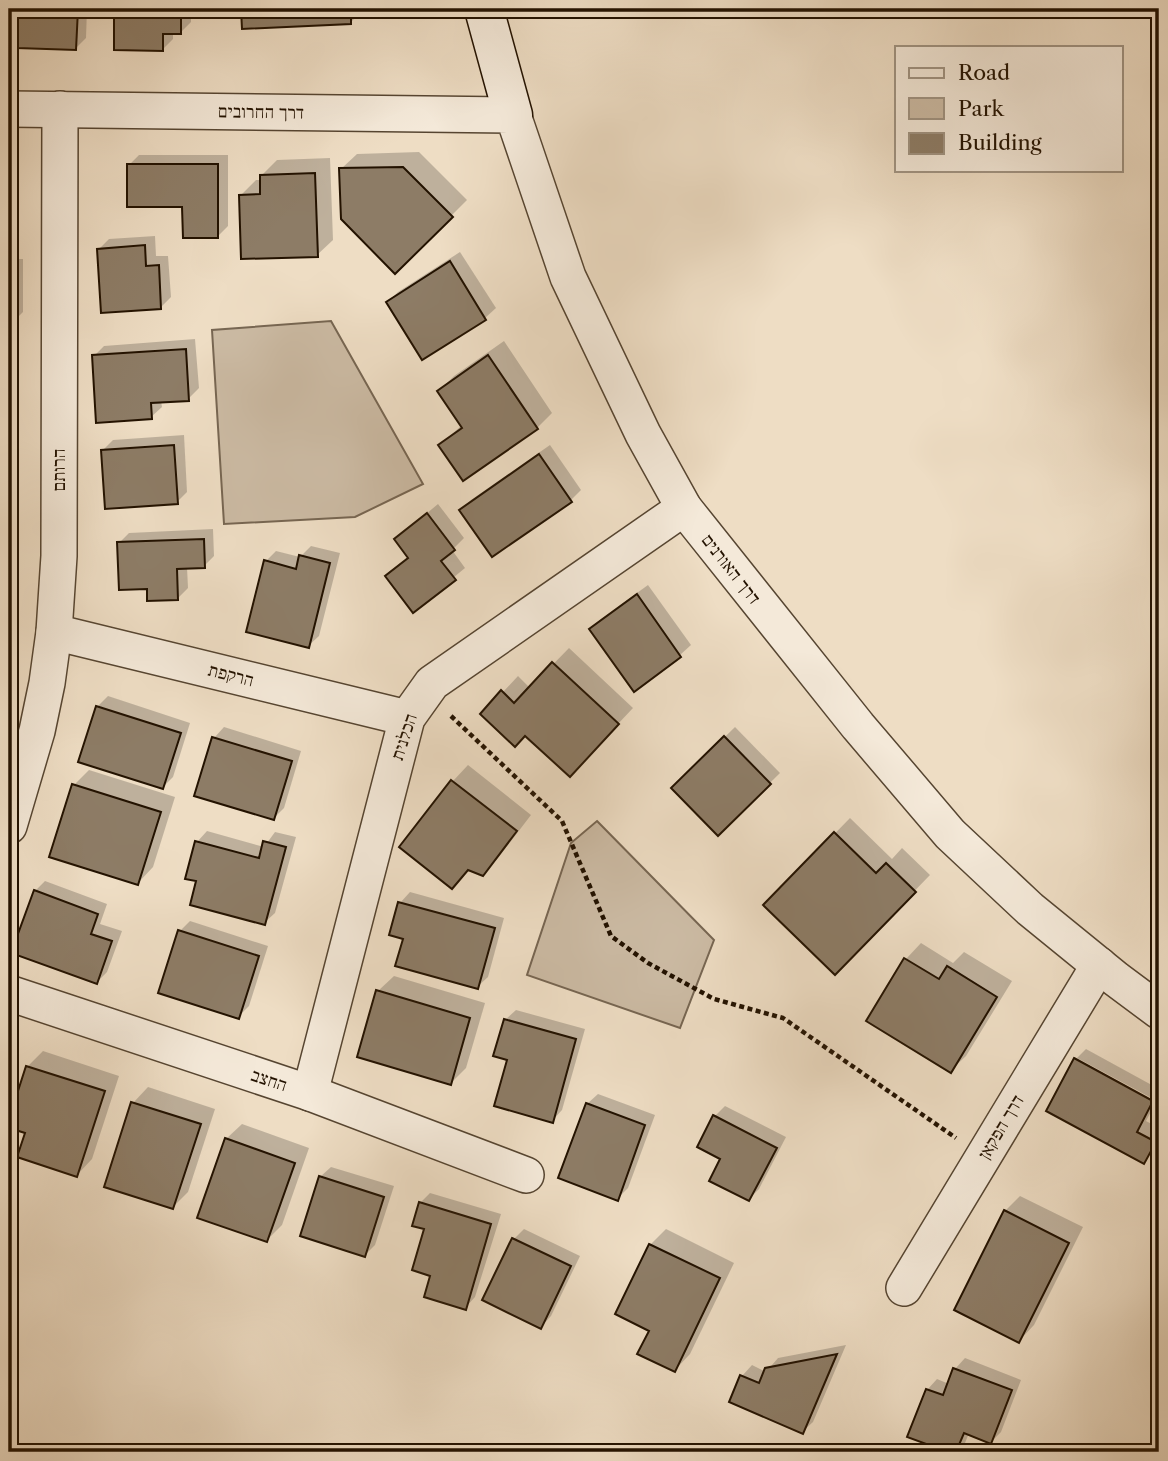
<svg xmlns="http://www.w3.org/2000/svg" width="1168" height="1461" viewBox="0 0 1168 1461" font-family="'Libre Caslon Text','Frank Ruhl Libre',serif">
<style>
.green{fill:#cbbaa3;stroke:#776652;stroke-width:2}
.shadow{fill:#0003}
.building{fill:#8d7c66;stroke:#231200;stroke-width:2}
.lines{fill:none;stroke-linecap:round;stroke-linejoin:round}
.street-casing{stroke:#564531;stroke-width:38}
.secondary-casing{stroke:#231200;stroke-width:41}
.path{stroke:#231200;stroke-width:4.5;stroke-dasharray:5 3.5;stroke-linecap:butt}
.street{stroke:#f4e9d9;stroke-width:35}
.secondary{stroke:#f4e9d9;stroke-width:38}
.labels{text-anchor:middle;stroke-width:7;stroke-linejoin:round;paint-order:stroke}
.street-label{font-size:18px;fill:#231200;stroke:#f4e9d9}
</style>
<rect width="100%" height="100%" fill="#eeddc4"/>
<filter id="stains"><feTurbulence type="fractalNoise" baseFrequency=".00286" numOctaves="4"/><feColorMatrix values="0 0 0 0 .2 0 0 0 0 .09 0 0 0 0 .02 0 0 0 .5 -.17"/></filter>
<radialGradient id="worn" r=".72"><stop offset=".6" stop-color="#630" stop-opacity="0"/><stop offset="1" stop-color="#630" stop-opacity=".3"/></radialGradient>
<g class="green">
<polygon points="331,321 423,484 355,517 224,524 212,330"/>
<polygon points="597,821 714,940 680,1028 527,975 571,843"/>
</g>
<g class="shadow">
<polygon points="20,9 87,9 86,38 76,48 19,47"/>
<polygon points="116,9 191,9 191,22 181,32 173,32 173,39 163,49 116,49"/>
<polygon points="243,9 364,9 351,22 243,27"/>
<polygon points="419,152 467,200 395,272 341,169 357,154"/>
<polygon points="139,155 228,155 228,226 218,236 184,205 129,165"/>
<polygon points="330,158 333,240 317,255 241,195 256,180 262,180 261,176 277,160"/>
<polygon points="155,236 156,256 168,256 171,297 161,307 99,249 109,239"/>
<polygon points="460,252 496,308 485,318 423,358 388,302 398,292"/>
<polygon points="9,259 23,259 23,312 9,326"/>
<polygon points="195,339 199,388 188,399 161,401 162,407 151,417 94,356 104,346"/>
<polygon points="504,341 552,413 537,428 440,445 462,425 439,391 454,376"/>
<polygon points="184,435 187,492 177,502 103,450 113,440"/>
<polygon points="550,445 581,490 571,500 461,510 471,500"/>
<polygon points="438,504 464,538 452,550 465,568 414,610 387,576 409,557 396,539"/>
<polygon points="213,529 214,556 204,566 187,567 188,588 178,598 119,543 129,533"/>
<polygon points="311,546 340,553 319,636 308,646 266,561 276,551 300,557"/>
<polygon points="648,585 691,645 680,655 634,689 591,629 601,619"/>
<polygon points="569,648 633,708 585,759 526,734 503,692 518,676 530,688"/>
<polygon points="108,696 190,723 173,777 163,787 97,707"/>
<polygon points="224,727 301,751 284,808 274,818 214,738"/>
<polygon points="735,727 780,773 718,834 673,788"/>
<polygon points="468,765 531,815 498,858 482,874 470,869 452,887 401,846 453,781"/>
<polygon points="89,770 175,797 153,867 138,883 74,785"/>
<polygon points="850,818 892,859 902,848 930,875 835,973 765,905"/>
<polygon points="207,831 264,847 275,832 296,837 275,913 264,923 199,880 197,842"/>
<polygon points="45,881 107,904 100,924 122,931 107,972 97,982 35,891"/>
<polygon points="410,892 504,918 488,977 477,987 400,903"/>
<polygon points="190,921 268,946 249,1006 238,1017 180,931"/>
<polygon points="921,943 953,963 964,952 1012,981 966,1056 950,1071 869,1021 906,959"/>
<polygon points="394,976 485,1003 466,1068 451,1083 378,991"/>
<polygon points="516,1010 585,1029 562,1110 552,1121 510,1059 505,1020"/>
<polygon points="1086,1049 1159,1089 1157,1101 1077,1058"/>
<polygon points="43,1051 119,1076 92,1159 77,1175 27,1131 9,1126 28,1066"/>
<polygon points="1076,1058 1076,1062 1155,1104 1146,1121 1159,1128 1159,1142 1144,1162 1048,1110"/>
<polygon points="148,1087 215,1109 188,1192 173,1207 133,1103"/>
<polygon points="598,1094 655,1115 628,1188 617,1199 587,1104"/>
<polygon points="725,1106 786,1137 759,1189 749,1199 723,1159 715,1116"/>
<polygon points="242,1124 309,1148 282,1225 267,1240 226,1139"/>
<polygon points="331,1167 394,1186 375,1245 365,1255 320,1177"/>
<polygon points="430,1193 501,1214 475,1297 465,1308 432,1275 427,1228 420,1203"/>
<polygon points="1020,1196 1083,1227 1034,1325 1019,1341 1005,1211"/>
<polygon points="524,1229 580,1256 551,1316 541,1327 514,1239"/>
<polygon points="666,1229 734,1263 690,1354 675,1370 651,1330 650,1245"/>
<polygon points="846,1345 813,1422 802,1432 742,1376 752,1365 766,1372 778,1358"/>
<polygon points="965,1358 1021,1380 1001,1432 991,1442 969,1433 965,1443 956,1452 909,1436 927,1390 937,1379 949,1384 955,1369"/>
</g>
<g class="building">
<polygon points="18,9 78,9 76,50 17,48"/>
<polygon points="114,9 181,9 181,34 163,34 163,51 114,50"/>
<polygon points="241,9 351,9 351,24 242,29"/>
<polygon points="127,164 218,164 218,238 183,238 182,207 127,207"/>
<polygon points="403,167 453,217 395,274 341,219 339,168"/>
<polygon points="315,173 318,257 241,259 239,195 260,194 260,175"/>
<polygon points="145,245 146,266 159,265 161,309 101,313 97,249"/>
<polygon points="450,261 486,320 422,360 386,302"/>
<polygon points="186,349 189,401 151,403 152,419 96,423 92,355"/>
<polygon points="488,355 538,429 463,481 438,445 462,428 437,391"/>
<polygon points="174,445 178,504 105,509 101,450"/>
<polygon points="539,454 572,502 492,557 459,510"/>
<polygon points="427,513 455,550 441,561 456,580 413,613 385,576 408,558 394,539"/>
<polygon points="204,539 205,568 177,569 178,600 147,601 147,589 119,590 117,542"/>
<polygon points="299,555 330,563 309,648 246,632 264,560 296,569"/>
<polygon points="637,594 681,657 634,692 589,629"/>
<polygon points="552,662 619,724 570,777 525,736 515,747 480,714 501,690 514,703"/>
<polygon points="96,706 181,733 163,789 78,762"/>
<polygon points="724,736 771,784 718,836 671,788"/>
<polygon points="212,737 292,761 274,820 194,796"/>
<polygon points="451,780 517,831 483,876 468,870 452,889 399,847"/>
<polygon points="72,784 161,812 138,885 49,857"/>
<polygon points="834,832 876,873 886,863 916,892 835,975 763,905"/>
<polygon points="195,841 259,858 263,841 286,847 265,925 190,905 196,881 185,879"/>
<polygon points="34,890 98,914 91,934 112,941 97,984 11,953"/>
<polygon points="398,902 495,928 478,989 395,966 403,939 389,935"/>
<polygon points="178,930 259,956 239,1019 158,993"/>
<polygon points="904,958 939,979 947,966 997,997 951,1073 866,1021"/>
<polygon points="376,990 470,1018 451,1085 357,1057"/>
<polygon points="504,1019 576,1039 553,1123 494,1106 507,1060 493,1056"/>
<polygon points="1074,1058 1153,1101 1137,1132 1156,1142 1144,1164 1046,1111"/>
<polygon points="26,1066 105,1091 77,1177 17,1157 25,1133 9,1128 9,1119"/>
<polygon points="131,1102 201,1124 173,1209 104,1187"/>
<polygon points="586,1103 645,1125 618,1201 558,1178"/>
<polygon points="713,1115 777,1148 749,1201 709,1181 720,1159 697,1147"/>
<polygon points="225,1138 295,1163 267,1242 197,1218"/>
<polygon points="319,1176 384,1197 365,1257 300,1236"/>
<polygon points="419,1202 491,1224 466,1310 424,1297 430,1276 412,1270 424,1229 412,1226"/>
<polygon points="1004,1210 1069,1243 1019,1343 954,1310"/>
<polygon points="512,1238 571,1266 541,1329 482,1300"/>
<polygon points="649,1244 720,1278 675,1372 637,1354 649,1331 615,1314"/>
<polygon points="837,1354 803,1434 729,1402 740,1375 759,1383 765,1368"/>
<polygon points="953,1368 1012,1390 991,1444 964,1433 956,1452 948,1452 907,1437 926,1389 943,1395"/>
</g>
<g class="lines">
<g class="street-casing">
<g id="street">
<polyline points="9,109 513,115 568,277 643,434 684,508 858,726 950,834 1030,909 1116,979 1159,1011"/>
<polyline points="54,632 407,718"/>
<polyline points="9,826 37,731 47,683 54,632 59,556 60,109"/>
<polyline points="9,993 310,1093 526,1175"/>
<polyline points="310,1093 407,718 432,683 684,508"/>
<polyline points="904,1288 1099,965"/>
</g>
</g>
<g class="secondary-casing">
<polyline id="secondary" points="484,9 513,115"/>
</g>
<polyline class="path" points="451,716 562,821 611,936 648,963 714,999 783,1018 956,1138"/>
<use href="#street" class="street"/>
<use href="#secondary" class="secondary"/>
</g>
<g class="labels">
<g class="street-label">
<text transform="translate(261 112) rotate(1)" y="6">דרך החרובים</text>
<text transform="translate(59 470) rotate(-90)" y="6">הרותם</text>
<text transform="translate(731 569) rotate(52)" y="6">דרך האורנים</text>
<text transform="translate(231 675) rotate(14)" y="6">הרקפת</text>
<text transform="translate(404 737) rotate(-72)" y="6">הכלנית</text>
<text transform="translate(269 1080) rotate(18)" y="6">החצב</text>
<text transform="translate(1001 1127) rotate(-59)" y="6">דרך הפקאן</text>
</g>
</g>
<rect width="1168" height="1461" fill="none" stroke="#eeddc4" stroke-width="35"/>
<rect x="10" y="10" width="1147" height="1440" fill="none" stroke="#231200" stroke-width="3.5"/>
<rect x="18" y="18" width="1133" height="1426" fill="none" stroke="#231200" stroke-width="2"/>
<rect x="895" y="46" width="228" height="126" fill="#f4e9d9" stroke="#a09382" stroke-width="2"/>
<rect x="909" y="68" width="35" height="10" fill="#f4e9d9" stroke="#a09382" stroke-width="2"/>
<text x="958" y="80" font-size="21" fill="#231200">Road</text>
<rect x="909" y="98" width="35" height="21" fill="#cbbaa3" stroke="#a09382" stroke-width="2"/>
<text x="958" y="116" font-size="21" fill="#231200">Park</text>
<rect x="909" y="133" width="35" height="21" fill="#8d7c66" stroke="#a09382" stroke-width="2"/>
<text x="958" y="150" font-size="21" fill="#231200">Building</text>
<rect width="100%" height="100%" filter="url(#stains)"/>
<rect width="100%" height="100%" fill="url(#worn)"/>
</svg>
